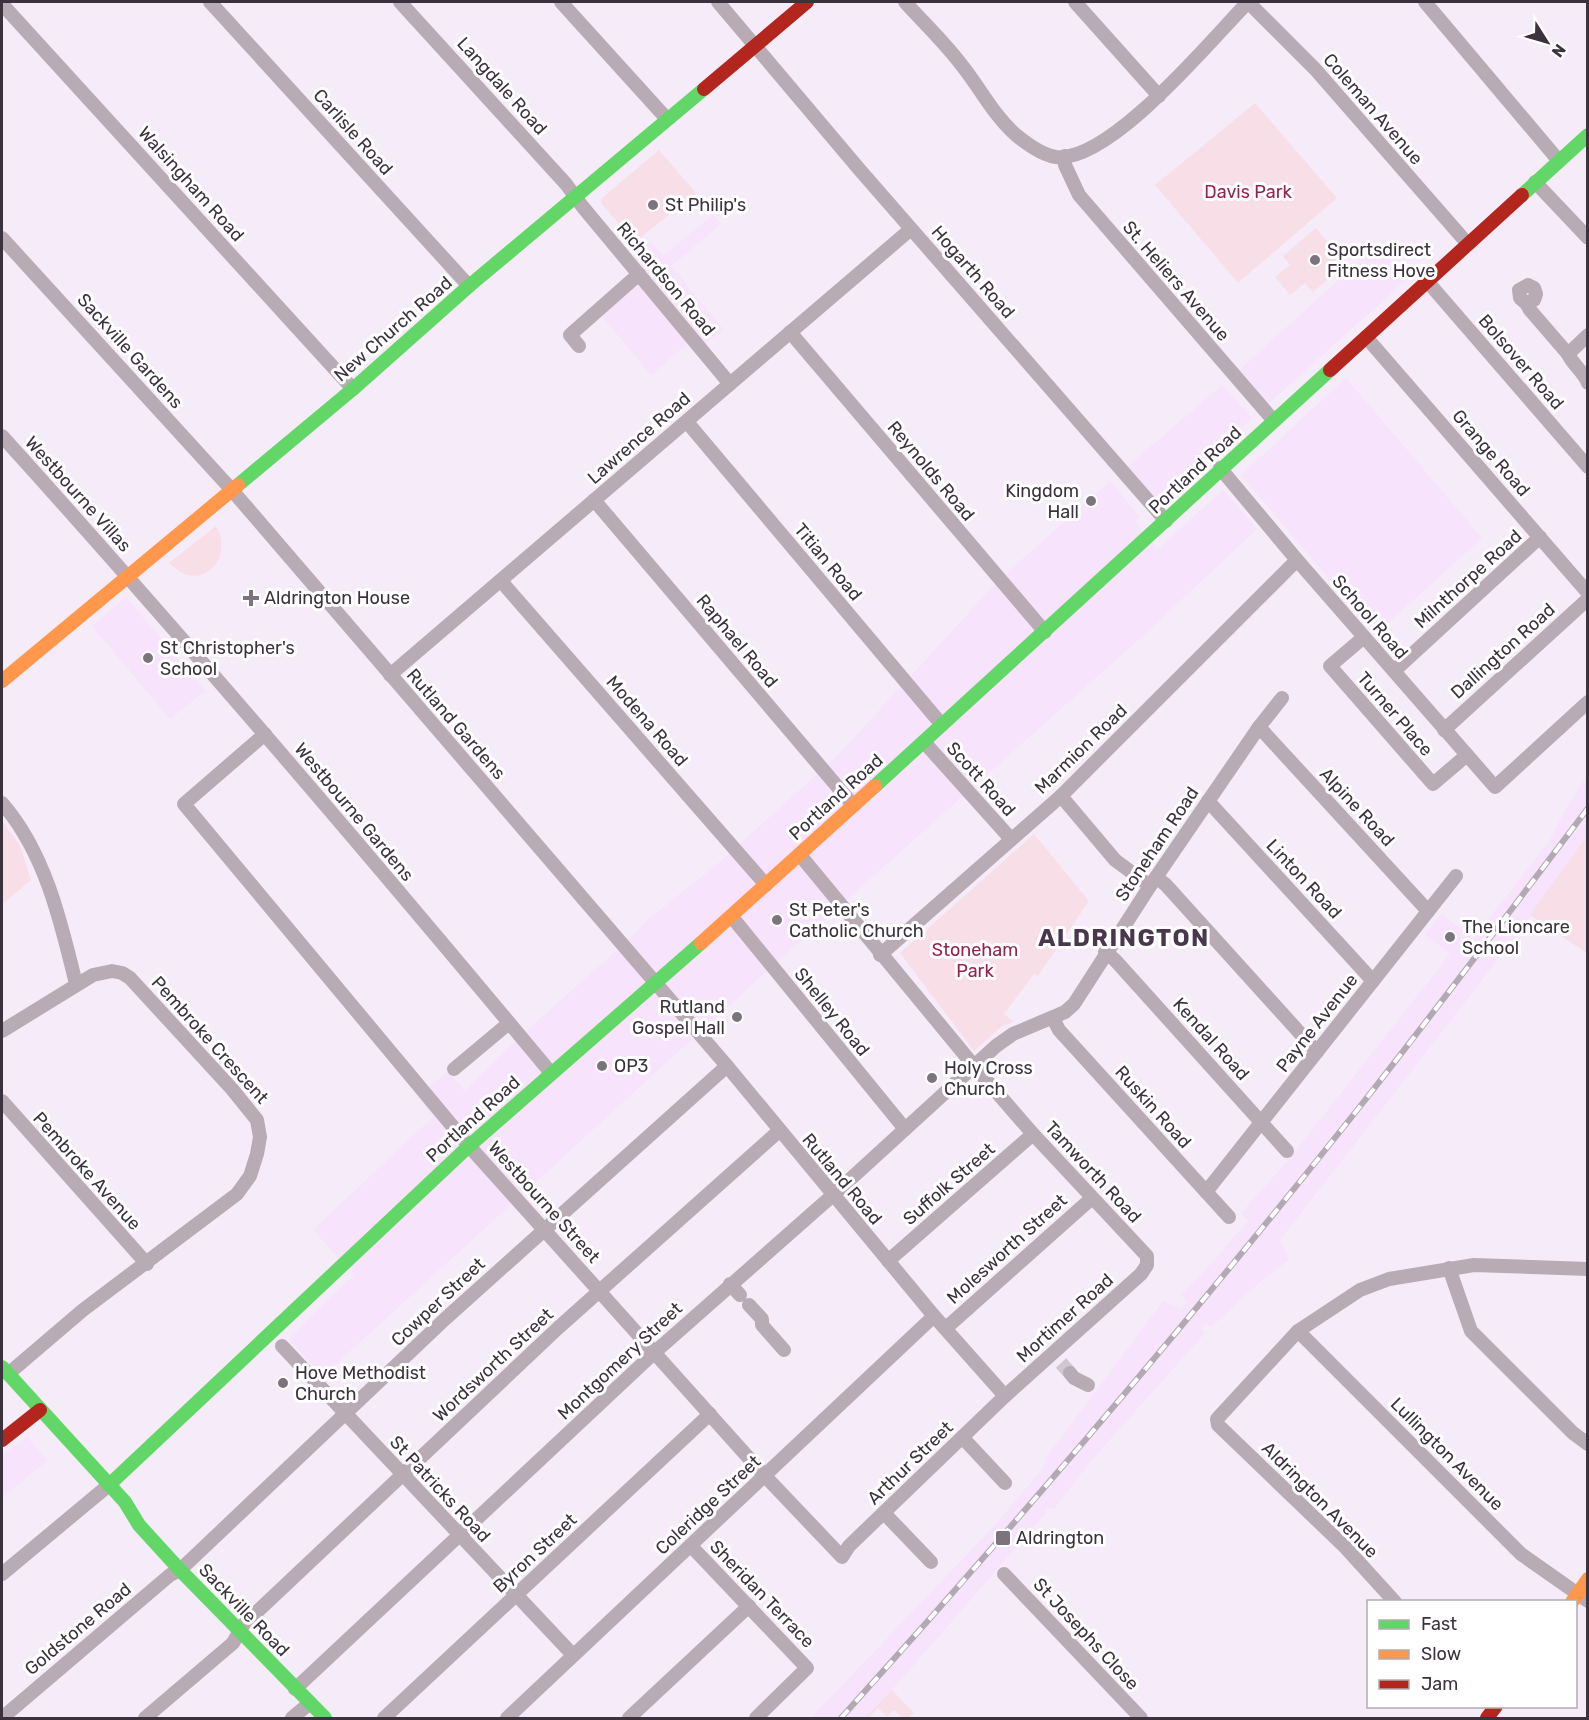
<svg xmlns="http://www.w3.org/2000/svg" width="1589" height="1720" viewBox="0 0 1589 1720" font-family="Rubik,sans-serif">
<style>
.built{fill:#f7e3fc}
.green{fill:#f8dee7}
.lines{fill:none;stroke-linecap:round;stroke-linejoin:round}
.street-tunnel{stroke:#d1c7d3;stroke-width:14;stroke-dasharray:14 7;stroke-linecap:butt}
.street{stroke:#b9abb4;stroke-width:14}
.fast{stroke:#63d668;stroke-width:14}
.slow{stroke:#ff974d;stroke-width:14}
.jam{stroke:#b3261e;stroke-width:14}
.rail-casing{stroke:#b3a9b2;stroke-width:6}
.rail{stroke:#fff;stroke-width:4;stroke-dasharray:11;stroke-linecap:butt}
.poi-dot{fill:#7c737f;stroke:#fff;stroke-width:2}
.labels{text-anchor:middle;stroke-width:6;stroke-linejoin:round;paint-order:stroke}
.street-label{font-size:18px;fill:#3b323d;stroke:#fff}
.park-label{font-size:18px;fill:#952347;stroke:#fff}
.poi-label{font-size:18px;fill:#3b323d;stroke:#fff;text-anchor:start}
.district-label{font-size:24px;font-weight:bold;letter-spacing:1.5px;fill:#4a374e;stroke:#fff}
</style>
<rect width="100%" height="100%" fill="#f6ecf9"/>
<g class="built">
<polygon points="713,215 721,224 671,266 723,329 697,351 689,342 651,375 596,309 642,269 634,256 651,242 663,256"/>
<polygon points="1376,246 1407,279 1268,404 1239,370"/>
<polygon points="1346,378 1482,538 1376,634 1241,475"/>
<polygon points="1222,385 1252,418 1163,500 1159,499 1156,502 1126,468"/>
<polygon points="1110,481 1140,517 1137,520 1137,524 1157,550 1223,490 1257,529 1145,634 768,970 323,1376 288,1339 354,1275 313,1230 433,1117 418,1097 448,1071 465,1091 526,1031 633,936 646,921 721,861 837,756 999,580"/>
<polygon points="126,597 205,691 170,719 92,626"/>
<polygon points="1587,775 1587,836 1526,923 1431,1046 1280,1240 1289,1260 1258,1284 1211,1327 1206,1323 1201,1328 1205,1333 1090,1462 1054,1509 1045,1508 1046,1513 892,1690 865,1718 811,1718 995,1525 1038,1474 1046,1462 1044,1460 1163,1301 1180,1309 1187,1302 1181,1295 1225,1249 1224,1248 1248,1221 1241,1213 1286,1163 1450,954 1425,934 1442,914 1473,939 1550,840 1565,810"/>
<polygon points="27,1437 47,1461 2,1497 2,1455"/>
</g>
<g class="green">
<polygon points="1255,103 1337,198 1238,283 1155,185"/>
<polygon points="659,150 696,193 635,242 601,203 601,199"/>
<polygon points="1316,228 1346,264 1313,292 1305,283 1290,295 1275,277 1290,265 1283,256"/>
<path d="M216,526C218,530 221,535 221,539C225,561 207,582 185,574C179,572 174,567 169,563Z"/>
<polygon points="2,821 20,846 31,880 2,904"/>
<polygon points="1034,834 1089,901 1038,976 1034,974 1004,1014 1014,1022 1002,1026 974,1051 900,953"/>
<polygon points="1587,836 1587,953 1530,915"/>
<polygon points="892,1690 914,1713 908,1718 902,1718 894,1710 887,1717 878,1708 868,1718 865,1718"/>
</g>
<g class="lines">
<polyline class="street-tunnel" points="1061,1363 1070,1373"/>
<g class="street">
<polyline points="210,2 469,286"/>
<polyline points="400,2 566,184 582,206 730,384"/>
<polyline points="561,2 667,119"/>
<polyline points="718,2 859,169 1166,521"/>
<path d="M905,2C923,22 943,41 960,63C979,86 993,115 1016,135C1027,144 1042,155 1056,157C1110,163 1212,39 1248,2"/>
<polyline points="1075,2 1159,96"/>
<polyline points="1248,2 1315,69 1467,243"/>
<polyline points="1425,2 1559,161"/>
<polyline points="2,4 353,389"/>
<polyline points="1065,156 1065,165 1079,195 1274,421"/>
<polyline points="1535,182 1588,238"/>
<polyline points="2,238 231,489 727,1066 934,1316 1005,1396"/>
<polyline points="1427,281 1588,467"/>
<polyline points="1526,303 1534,300 1536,294 1534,288 1528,285 1519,290 1520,298 1526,303 1530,310 1568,354 1588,335"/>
<polyline points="790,332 1045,632"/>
<polyline points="1366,337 1588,593"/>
<polyline points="579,346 570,335 639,274"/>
<path d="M1568,354C1573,365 1584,372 1588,383"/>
<polyline points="687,422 942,725"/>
<path d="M2,436C190,644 372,858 551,1073"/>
<polyline points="1220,468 1297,560 1495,787 1588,702"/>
<polyline points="594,500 853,805"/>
<polyline points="501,581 766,885"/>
<polyline points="1364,637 1330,666 1433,784 1467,755"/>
<polyline points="1394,671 1540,537"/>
<polyline points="390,675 911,229"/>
<polyline points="1259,727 1428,911"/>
<polyline points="1444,730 1588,599"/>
<polyline points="265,734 184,804 469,1146 765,1476 842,1557 849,1546 1005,1396 1141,1274 1147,1265 1147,1256 1033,1134 974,1066 800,855"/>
<polyline points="924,742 1011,839"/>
<polyline points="1061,796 1115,860 1150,886"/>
<polyline points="1208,801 1373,981"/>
<path d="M2,803C45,852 61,922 76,984"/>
<polyline points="1156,877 1166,885 1317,1052"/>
<polyline points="732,917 905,1129"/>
<polyline points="1105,952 1115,960 1287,1151"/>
<polyline points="880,955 1061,796 1297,560"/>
<polyline points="1053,1018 1059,1030 1229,1217"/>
<polyline points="2,1031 93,975 112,971 122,973 130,978 232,1089 257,1120 260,1137 257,1154 250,1176 237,1194 83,1310 8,1374"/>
<polyline points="454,1069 509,1023"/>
<polyline points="2,1101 147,1264"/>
<polyline points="1206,1192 1456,876"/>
<polyline points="888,1261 1033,1134"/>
<polyline points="1449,1268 1471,1331 1573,1433 1588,1444"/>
<polyline points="730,1284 740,1295"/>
<polyline points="749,1305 762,1319 762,1325 784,1350"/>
<polyline points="946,1328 1092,1198"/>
<polyline points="1298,1331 1521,1554 1588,1601"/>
<polyline points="282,1346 573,1655"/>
<polyline points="1070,1373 1074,1378 1088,1385"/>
<polyline points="962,1437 1005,1483"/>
<polyline points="884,1513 931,1562"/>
<polyline points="691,1546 807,1668 756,1718"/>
<polyline points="2,1574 109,1485"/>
<polyline points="1004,1574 1141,1718"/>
<polyline points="1395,1602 1345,1547 1218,1425 1217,1419 1298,1331 1360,1290 1389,1279 1474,1265 1588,1269"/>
<polyline points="295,1689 655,1352 833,1195 996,1046 1013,1034 1065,1012 1074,1004 1150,886 1259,727 1282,698"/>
<polyline points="2,1718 170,1575 180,1570 445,1319 727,1066"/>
<polyline points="145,1718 233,1643 243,1625 558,1328 779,1131"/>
<polyline points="292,1718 310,1703"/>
<polyline points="384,1718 710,1414"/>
<polyline points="507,1718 934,1316"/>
<polyline points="629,1718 749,1606"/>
</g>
<g class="fast">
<polyline points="1522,195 1588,135"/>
<polyline points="238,485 353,389 469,286 704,89"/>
<path d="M875,786C1027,648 1178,508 1330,370"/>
<polyline points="2,1367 125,1502 139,1525 180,1570 325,1718"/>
<polyline points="109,1485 469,1146 701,943"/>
</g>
<g class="slow">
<polyline points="2,681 238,485"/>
<polyline points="701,943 875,786"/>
<polyline points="1572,1602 1588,1579"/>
</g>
<g class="jam">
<polyline points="704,89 807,2"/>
<polyline points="1330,370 1522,195"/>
<polyline points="2,1440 40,1410"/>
<polyline points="1487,1718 1496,1706"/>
</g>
<g class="rail-casing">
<path id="rail" d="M841,1718C1019,1521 1192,1318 1358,1109C1436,1010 1512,909 1588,808"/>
</g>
<use href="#rail" class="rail"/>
</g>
<g class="poi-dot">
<circle cx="653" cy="205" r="6"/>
<circle cx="1315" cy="260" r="6"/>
<circle cx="1091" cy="501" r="6"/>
<path d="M248 589h6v6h6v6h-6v6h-6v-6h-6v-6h6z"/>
<circle cx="148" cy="658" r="6"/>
<circle cx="777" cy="920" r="6"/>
<circle cx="1450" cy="937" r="6"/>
<circle cx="737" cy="1017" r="6"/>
<circle cx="602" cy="1066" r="6"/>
<circle cx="932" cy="1078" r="6"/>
<circle cx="283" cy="1383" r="6"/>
<rect x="995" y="1530" width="16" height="16" rx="3"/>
</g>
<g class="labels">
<g class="street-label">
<text transform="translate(502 86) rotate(48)" y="6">Langdale Road</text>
<text transform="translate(1373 109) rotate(49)" y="6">Coleman Avenue</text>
<text transform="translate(353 132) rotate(48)" y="6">Carlisle Road</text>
<text transform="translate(191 184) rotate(48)" y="6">Walsingham Road</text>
<text transform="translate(973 272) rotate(49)" y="6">Hogarth Road</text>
<text transform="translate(666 279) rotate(50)" y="6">Richardson Road</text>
<text transform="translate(1176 281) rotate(49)" y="6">St. Heliers Avenue</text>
<text transform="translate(393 329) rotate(-41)" y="6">New Church Road</text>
<text transform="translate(130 351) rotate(48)" y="6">Sackville Gardens</text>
<text transform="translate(1521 362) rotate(49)" y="6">Bolsover Road</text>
<text transform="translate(639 438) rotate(-41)" y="6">Lawrence Road</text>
<text transform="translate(1491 453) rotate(49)" y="6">Grange Road</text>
<text transform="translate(1195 470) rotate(-43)" y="6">Portland Road</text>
<text transform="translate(931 471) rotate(50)" y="6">Reynolds Road</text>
<text transform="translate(78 494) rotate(48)" y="6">Westbourne Villas</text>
<text transform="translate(828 562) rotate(50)" y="6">Titian Road</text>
<text transform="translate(1468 579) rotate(-42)" y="6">Milnthorpe Road</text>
<text transform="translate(1370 617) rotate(49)" y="6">School Road</text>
<text transform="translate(737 641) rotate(50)" y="6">Raphael Road</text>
<text transform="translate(1503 651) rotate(-42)" y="6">Dallington Road</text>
<text transform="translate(1395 714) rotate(49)" y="6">Turner Place</text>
<text transform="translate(647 721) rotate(49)" y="6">Modena Road</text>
<text transform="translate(456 724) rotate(49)" y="6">Rutland Gardens</text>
<text transform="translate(1081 749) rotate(-44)" y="6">Marmion Road</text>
<text transform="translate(981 779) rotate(48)" y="6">Scott Road</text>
<text transform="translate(836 797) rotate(-42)" y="6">Portland Road</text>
<text transform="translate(1357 807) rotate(47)" y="6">Alpine Road</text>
<text transform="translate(354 812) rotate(50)" y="6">Westbourne Gardens</text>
<text transform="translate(1157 844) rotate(-56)" y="6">Stoneham Road</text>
<text transform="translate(1304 879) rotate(47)" y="6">Linton Road</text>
<text transform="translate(832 1012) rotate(51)" y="6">Shelley Road</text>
<text transform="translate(1317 1023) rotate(-52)" y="6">Payne Avenue</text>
<text transform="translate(1211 1039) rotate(48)" y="6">Kendal Road</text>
<text transform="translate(210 1040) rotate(48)" y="6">Pembroke Crescent</text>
<text transform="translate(1153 1107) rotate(48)" y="6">Ruskin Road</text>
<text transform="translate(473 1119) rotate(-42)" y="6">Portland Road</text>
<text transform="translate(87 1171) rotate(48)" y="6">Pembroke Avenue</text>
<text transform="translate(1093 1172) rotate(47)" y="6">Tamworth Road</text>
<text transform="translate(842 1179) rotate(50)" y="6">Rutland Road</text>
<text transform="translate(949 1184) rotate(-41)" y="6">Suffolk Street</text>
<text transform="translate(544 1202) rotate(48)" y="6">Westbourne Street</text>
<text transform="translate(1007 1249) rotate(-42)" y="6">Molesworth Street</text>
<text transform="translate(438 1302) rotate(-43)" y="6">Cowper Street</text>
<text transform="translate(1065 1318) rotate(-42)" y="6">Mortimer Road</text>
<text transform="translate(620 1361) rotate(-43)" y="6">Montgomery Street</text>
<text transform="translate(493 1365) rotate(-43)" y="6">Wordsworth Street</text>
<text transform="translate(1447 1454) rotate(45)" y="6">Lullington Avenue</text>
<text transform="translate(910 1463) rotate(-44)" y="6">Arthur Street</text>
<text transform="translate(440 1489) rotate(47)" y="6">St Patricks Road</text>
<text transform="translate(1320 1500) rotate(45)" y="6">Aldrington Avenue</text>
<text transform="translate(708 1505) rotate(-43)" y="6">Coleridge Street</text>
<text transform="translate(535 1553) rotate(-43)" y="6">Byron Street</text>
<text transform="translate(762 1594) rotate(46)" y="6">Sheridan Terrace</text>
<text transform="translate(244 1610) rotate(46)" y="6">Sackville Road</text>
<text transform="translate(78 1629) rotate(-40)" y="6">Goldstone Road</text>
<text transform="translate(1086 1634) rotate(47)" y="6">St Josephs Close</text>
</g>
<g class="park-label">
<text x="1248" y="198">Davis Park</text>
<text x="975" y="956">Stoneham<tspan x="975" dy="21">Park</tspan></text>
</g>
<g class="poi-label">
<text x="665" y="211">St Philip's</text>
<text x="1327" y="256">Sportsdirect<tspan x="1327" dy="21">Fitness Hove</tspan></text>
<text x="1079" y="497" text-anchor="end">Kingdom<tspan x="1079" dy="21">Hall</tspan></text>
<text x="264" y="604">Aldrington House</text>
<text x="160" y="654">St Christopher's<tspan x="160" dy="21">School</tspan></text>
<text x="789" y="916">St Peter's<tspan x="789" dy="21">Catholic Church</tspan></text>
<text x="1462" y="933">The Lioncare<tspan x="1462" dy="21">School</tspan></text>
<text x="725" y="1013" text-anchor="end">Rutland<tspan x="725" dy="21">Gospel Hall</tspan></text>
<text x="614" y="1072">OP3</text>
<text x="944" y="1074">Holy Cross<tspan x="944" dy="21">Church</tspan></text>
<text x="295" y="1379">Hove Methodist<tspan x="295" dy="21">Church</tspan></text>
<text x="1016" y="1544">Aldrington</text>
</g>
<g class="district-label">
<text x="1124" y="946">ALDRINGTON</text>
</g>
</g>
<rect width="1589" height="1720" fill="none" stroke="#3b323d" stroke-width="6"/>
<rect x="1367" y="1600" width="210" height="108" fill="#ffffff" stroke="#b1adb1" stroke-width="1.5"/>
<rect x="1379" y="1620" width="30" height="9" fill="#63d668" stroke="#b1adb1" stroke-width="1.5"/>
<text x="1421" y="1630" font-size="18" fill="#3b323d">Fast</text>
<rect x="1379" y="1650" width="30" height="9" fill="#ff974d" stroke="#b1adb1" stroke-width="1.5"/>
<text x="1421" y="1660" font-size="18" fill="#3b323d">Slow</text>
<rect x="1379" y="1680" width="30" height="9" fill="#b3261e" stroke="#b1adb1" stroke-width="1.5"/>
<text x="1421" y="1690" font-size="18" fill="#3b323d">Jam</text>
<g transform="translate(1547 42) rotate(127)" stroke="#ffffff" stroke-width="4.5" paint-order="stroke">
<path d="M0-4.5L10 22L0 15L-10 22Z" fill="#3b323d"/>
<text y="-9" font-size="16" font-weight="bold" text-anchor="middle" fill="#3b323d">N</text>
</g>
</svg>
